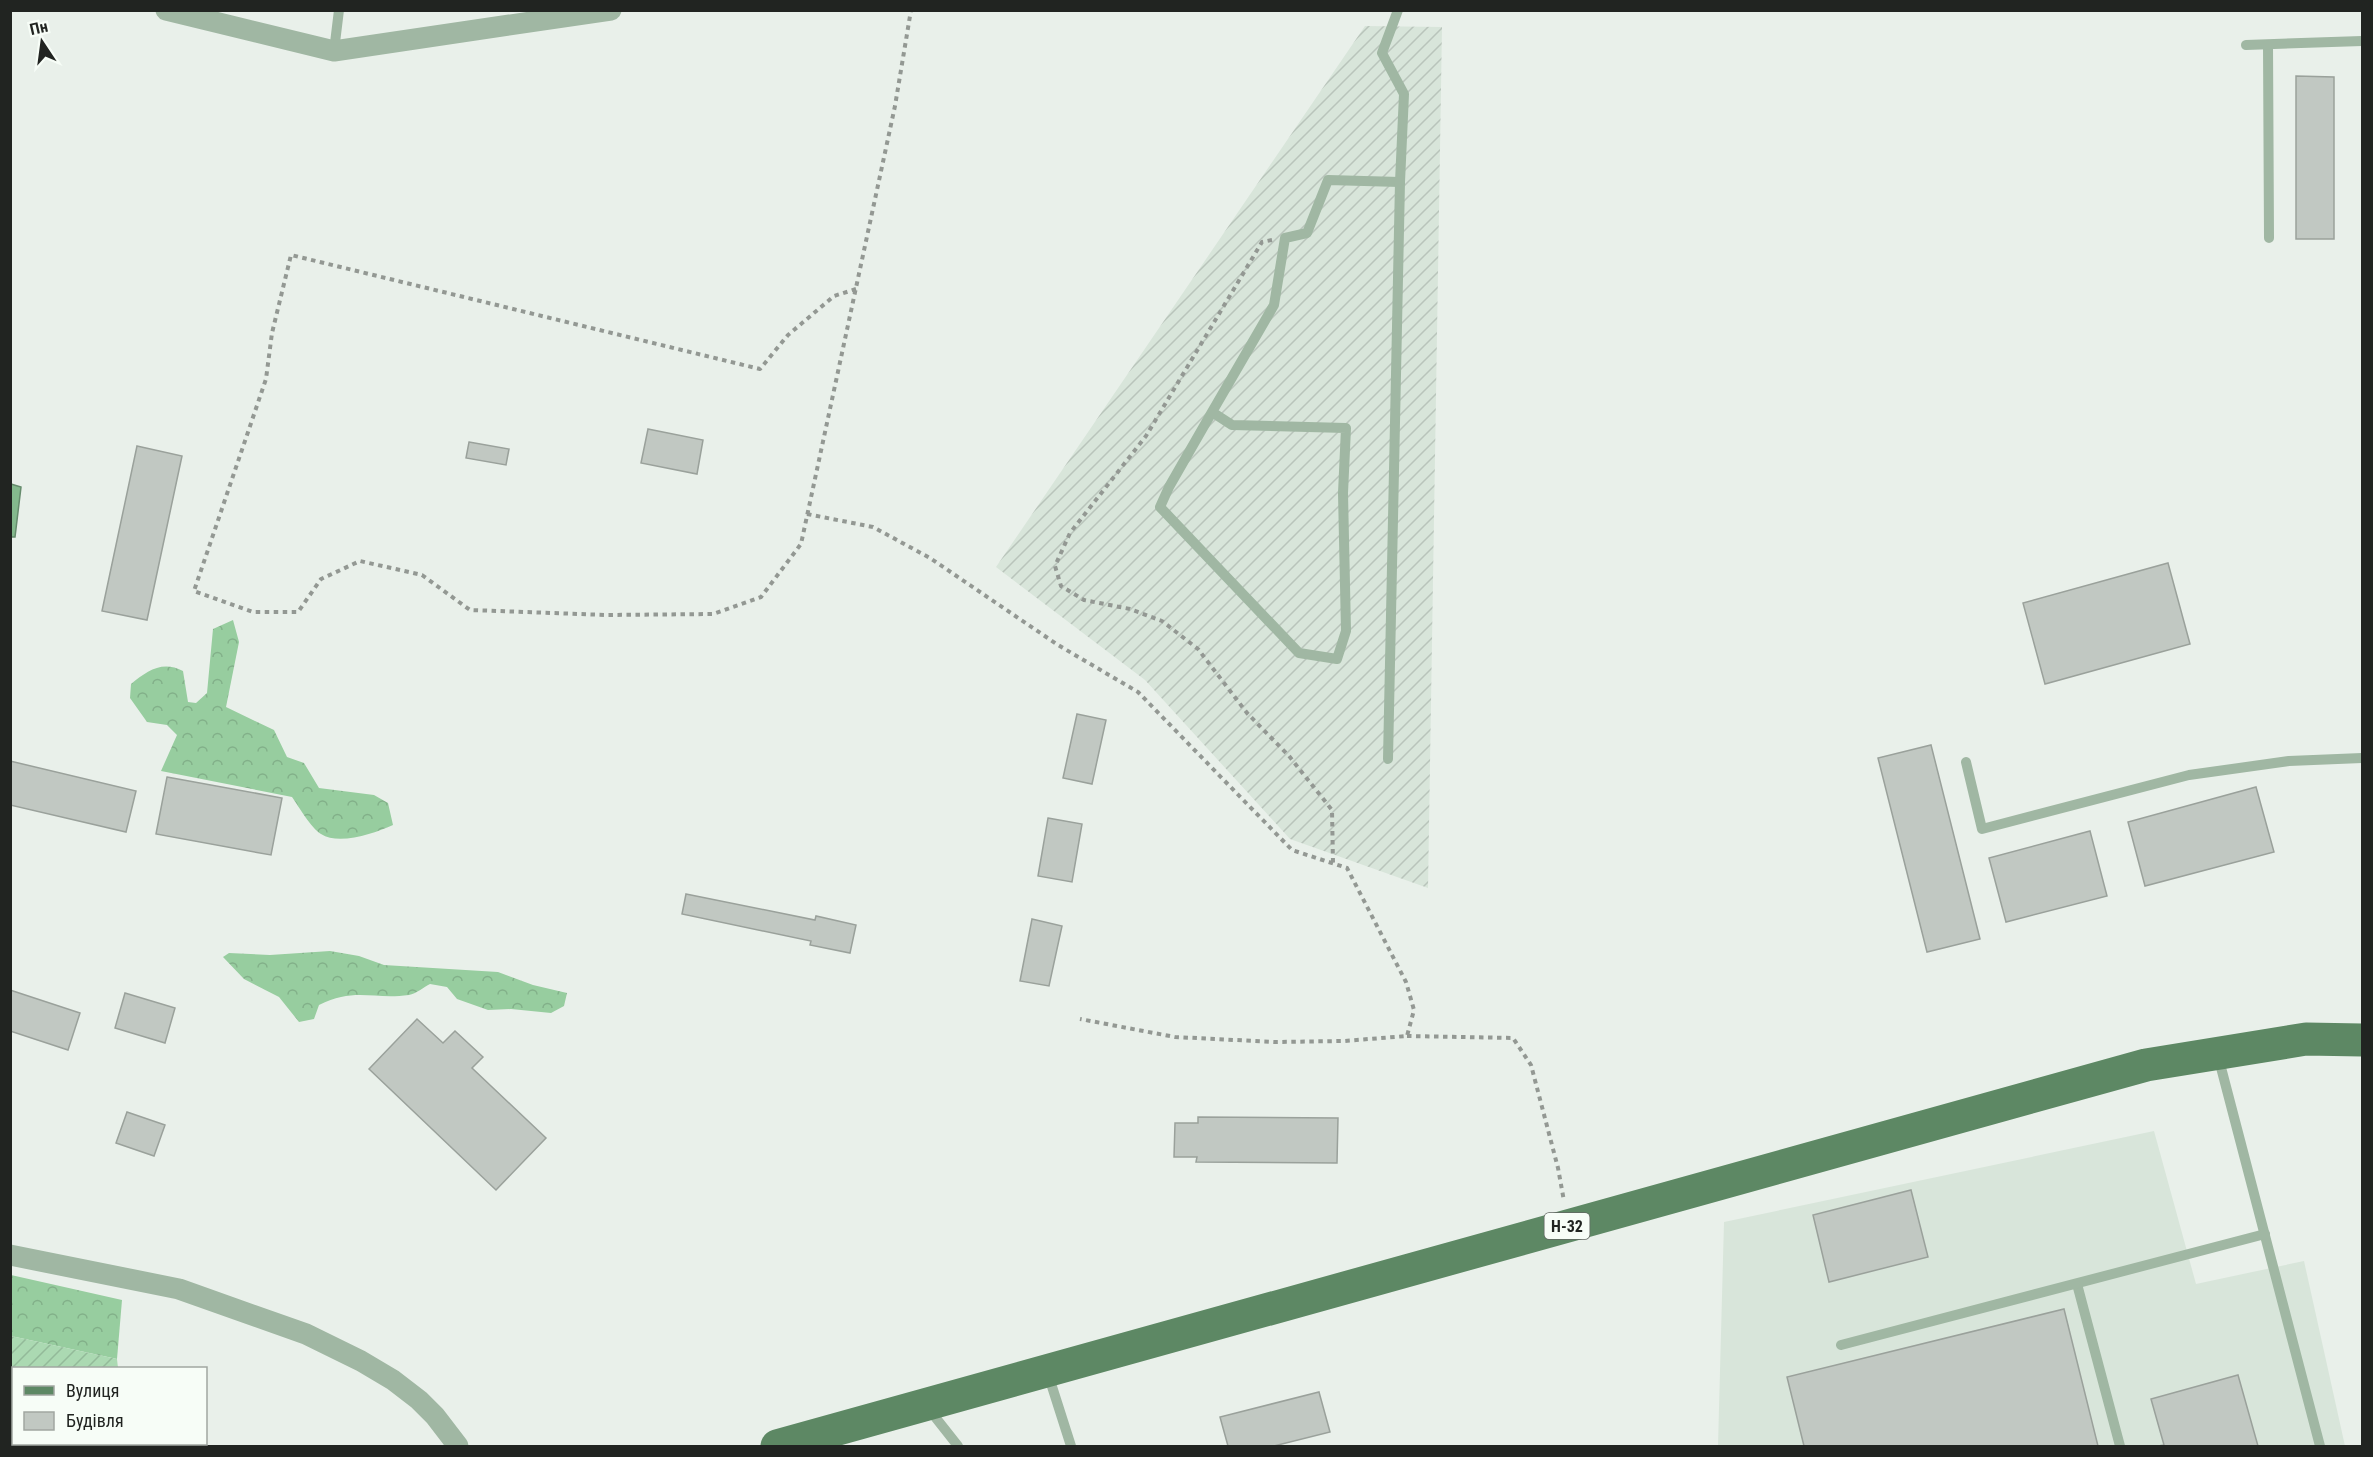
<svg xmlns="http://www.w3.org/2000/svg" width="2373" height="1457" viewBox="0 0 2373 1457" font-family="'Roboto Condensed',sans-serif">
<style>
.built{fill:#d8e5da}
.industrial{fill:url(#industrial-furrows)}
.forest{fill:url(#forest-crowns)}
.garden{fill:url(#garden-furrows)}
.water{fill:#84b98d;stroke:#668c6d;stroke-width:1.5}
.building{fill:#c1c8c2;stroke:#9aa19b;stroke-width:1.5}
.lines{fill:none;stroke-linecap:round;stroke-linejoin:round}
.path{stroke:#939893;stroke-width:4;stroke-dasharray:4.5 4.5;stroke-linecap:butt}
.service{stroke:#a0b7a3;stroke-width:10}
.minor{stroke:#a0b7a3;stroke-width:21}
.primary{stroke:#5d8864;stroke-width:33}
.labels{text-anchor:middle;stroke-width:5;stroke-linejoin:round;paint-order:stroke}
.shield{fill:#f7fdf7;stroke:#616561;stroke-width:1.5}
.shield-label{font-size:16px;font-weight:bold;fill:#212421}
</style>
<defs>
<pattern id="industrial-furrows" width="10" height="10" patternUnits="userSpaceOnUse" patternTransform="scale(1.5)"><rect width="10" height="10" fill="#d8e5da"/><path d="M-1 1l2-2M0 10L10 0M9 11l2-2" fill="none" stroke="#b9c4bb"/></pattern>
<pattern id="forest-crowns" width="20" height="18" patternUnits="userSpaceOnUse" patternTransform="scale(1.5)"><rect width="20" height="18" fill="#97cd9f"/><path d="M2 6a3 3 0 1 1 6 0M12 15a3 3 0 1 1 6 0" fill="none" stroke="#82b089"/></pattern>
<pattern id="garden-furrows" width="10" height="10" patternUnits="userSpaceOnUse" patternTransform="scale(1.5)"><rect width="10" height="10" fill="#abd9b2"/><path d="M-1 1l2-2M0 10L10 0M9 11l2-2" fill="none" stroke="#93ba99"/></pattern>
</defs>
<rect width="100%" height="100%" fill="#e9f0ea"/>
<polygon class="built" points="2154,1131 2196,1284 2304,1261 2345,1446 1718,1446 1724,1222"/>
<polygon class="industrial" points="1365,26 1442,27 1428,888 1290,839 1145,680 996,567"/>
<g class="forest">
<path d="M233,620L239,642L226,707L274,730L287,757L304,763L319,788L374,795L388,803L393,825C375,833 339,846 321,834C311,828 299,807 292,797L161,771L177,735L167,725L147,722L130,698L131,684C147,671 162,660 183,671L188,702L196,703L207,693L213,629Z"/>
<path d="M330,951L359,956L384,965L498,972L533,985L567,993L564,1006L551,1013L511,1009L488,1010L457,999L447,987L430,984C424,987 416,994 409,995C373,1000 355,987 319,1005L314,1019L299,1022L279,997L244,979L223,957L229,953L270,955Z"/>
<polygon points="11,1275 122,1300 117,1359 11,1336"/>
</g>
<polygon class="garden" points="11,1336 117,1359 118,1368 14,1368 14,1444 121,1444 121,1446 11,1446"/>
<polygon class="water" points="11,484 21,487 15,537 11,537"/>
<g class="building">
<polygon points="2296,76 2334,77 2334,239 2296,239"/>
<polygon points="648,429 703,440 697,474 641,463"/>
<polygon points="469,442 509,449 506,465 466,458"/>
<polygon points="137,446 182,456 147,620 102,611"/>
<polygon points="2168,563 2190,644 2045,684 2023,603"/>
<polygon points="1077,714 1106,720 1092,784 1063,778"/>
<polygon points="1931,745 1980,939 1927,952 1878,758"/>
<polygon points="10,761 136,791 126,832 10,805"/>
<polygon points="167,777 282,798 271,855 156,834"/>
<polygon points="2256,787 2274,852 2145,886 2128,822"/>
<polygon points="1048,818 1082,824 1072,882 1038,876"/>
<polygon points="2090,831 2107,896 2006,922 1989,858"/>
<polygon points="686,894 815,920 816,916 856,925 850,953 810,945 811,941 682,914"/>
<polygon points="1032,919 1062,926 1049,986 1020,981"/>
<polygon points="10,990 80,1013 68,1050 10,1031"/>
<polygon points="125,993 175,1008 165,1043 115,1028"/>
<polygon points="417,1019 443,1043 455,1031 483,1057 472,1068 546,1138 496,1190 369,1069"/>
<polygon points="127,1112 165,1125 154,1156 116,1143"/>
<polygon points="1198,1117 1338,1118 1337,1163 1196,1162 1197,1157 1174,1157 1175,1123 1198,1123"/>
<polygon points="1911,1190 1928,1257 1829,1282 1813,1215"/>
<polygon points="2064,1309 2098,1446 1804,1446 1787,1377"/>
<polygon points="2238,1375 2258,1446 2158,1446 2164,1445 2151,1399"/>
<polygon points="1319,1392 1330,1432 1274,1446 1228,1446 1220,1417"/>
</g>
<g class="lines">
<g class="path">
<polyline points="1272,240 1262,242 1146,436 1070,533 1055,566 1061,586 1084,600 1130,609 1162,621 1198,649 1247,713 1289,756 1332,810 1333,863"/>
<polyline points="856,289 834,296 788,335 760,369 291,255 272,333 266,379 194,591 253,612 298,612 321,579 360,561 422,575 470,610 607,615 713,614 761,597 801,544 895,106 911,10"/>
<polyline points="807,514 873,527 930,558 1058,645 1138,692 1292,850 1347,868 1406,982 1414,1010 1407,1036 1344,1041 1275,1042 1175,1037 1080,1019"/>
<polyline points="1407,1036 1513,1038 1531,1065 1558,1168 1564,1201"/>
</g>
<g class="service">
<polyline points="2246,45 2362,41"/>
<polyline points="2268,45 2269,238"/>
<polyline points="334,51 339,10"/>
<polyline points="1212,412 1169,487 1160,507 1299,653 1337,659 1346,631 1343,493 1346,428 1232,425 1212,412 1274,305 1285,238 1307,233 1328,180 1400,182"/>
<polyline points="1388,759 1400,182 1404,94 1382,53 1398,10"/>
<polyline points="1966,762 1982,829 2189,775 2289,761 2362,758"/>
<polyline points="2218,1056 2320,1446"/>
<polyline points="2077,1284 2120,1446"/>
<polyline points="1841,1345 2265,1234"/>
<polyline points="1048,1374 1071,1446"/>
<polyline points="928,1408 958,1446"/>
</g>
<g class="minor">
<polyline points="166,10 334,51 611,10"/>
<polyline points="10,1255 179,1289 306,1334 361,1361 393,1380 419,1400 435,1416 458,1446"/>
</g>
<polyline class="primary" points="777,1446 2146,1065 2306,1039 2362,1040"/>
</g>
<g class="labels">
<rect class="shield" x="1544.5" y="1213" width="45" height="26" rx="4.5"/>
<g class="shield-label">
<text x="1567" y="1232">Н-32</text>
</g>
</g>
<rect width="2373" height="1457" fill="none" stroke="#212421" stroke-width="24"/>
<rect x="12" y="1367" width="195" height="78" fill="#f7fdf7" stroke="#a1a6a1" stroke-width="1.5"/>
<rect x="24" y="1386" width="30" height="9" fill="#5d8864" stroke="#a1a6a1" stroke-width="1.5"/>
<text x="66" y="1397" font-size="18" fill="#212421">Вулиця</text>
<rect x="24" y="1412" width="30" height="18" fill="#c1c8c2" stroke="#a1a6a1" stroke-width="1.5"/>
<text x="66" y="1427" font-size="18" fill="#212421">Будівля</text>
<g transform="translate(42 42) rotate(347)" stroke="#f7fdf7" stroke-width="4.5" paint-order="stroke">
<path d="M0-4.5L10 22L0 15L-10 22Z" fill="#212421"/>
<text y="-9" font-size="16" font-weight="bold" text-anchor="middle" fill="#212421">Пн</text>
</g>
</svg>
